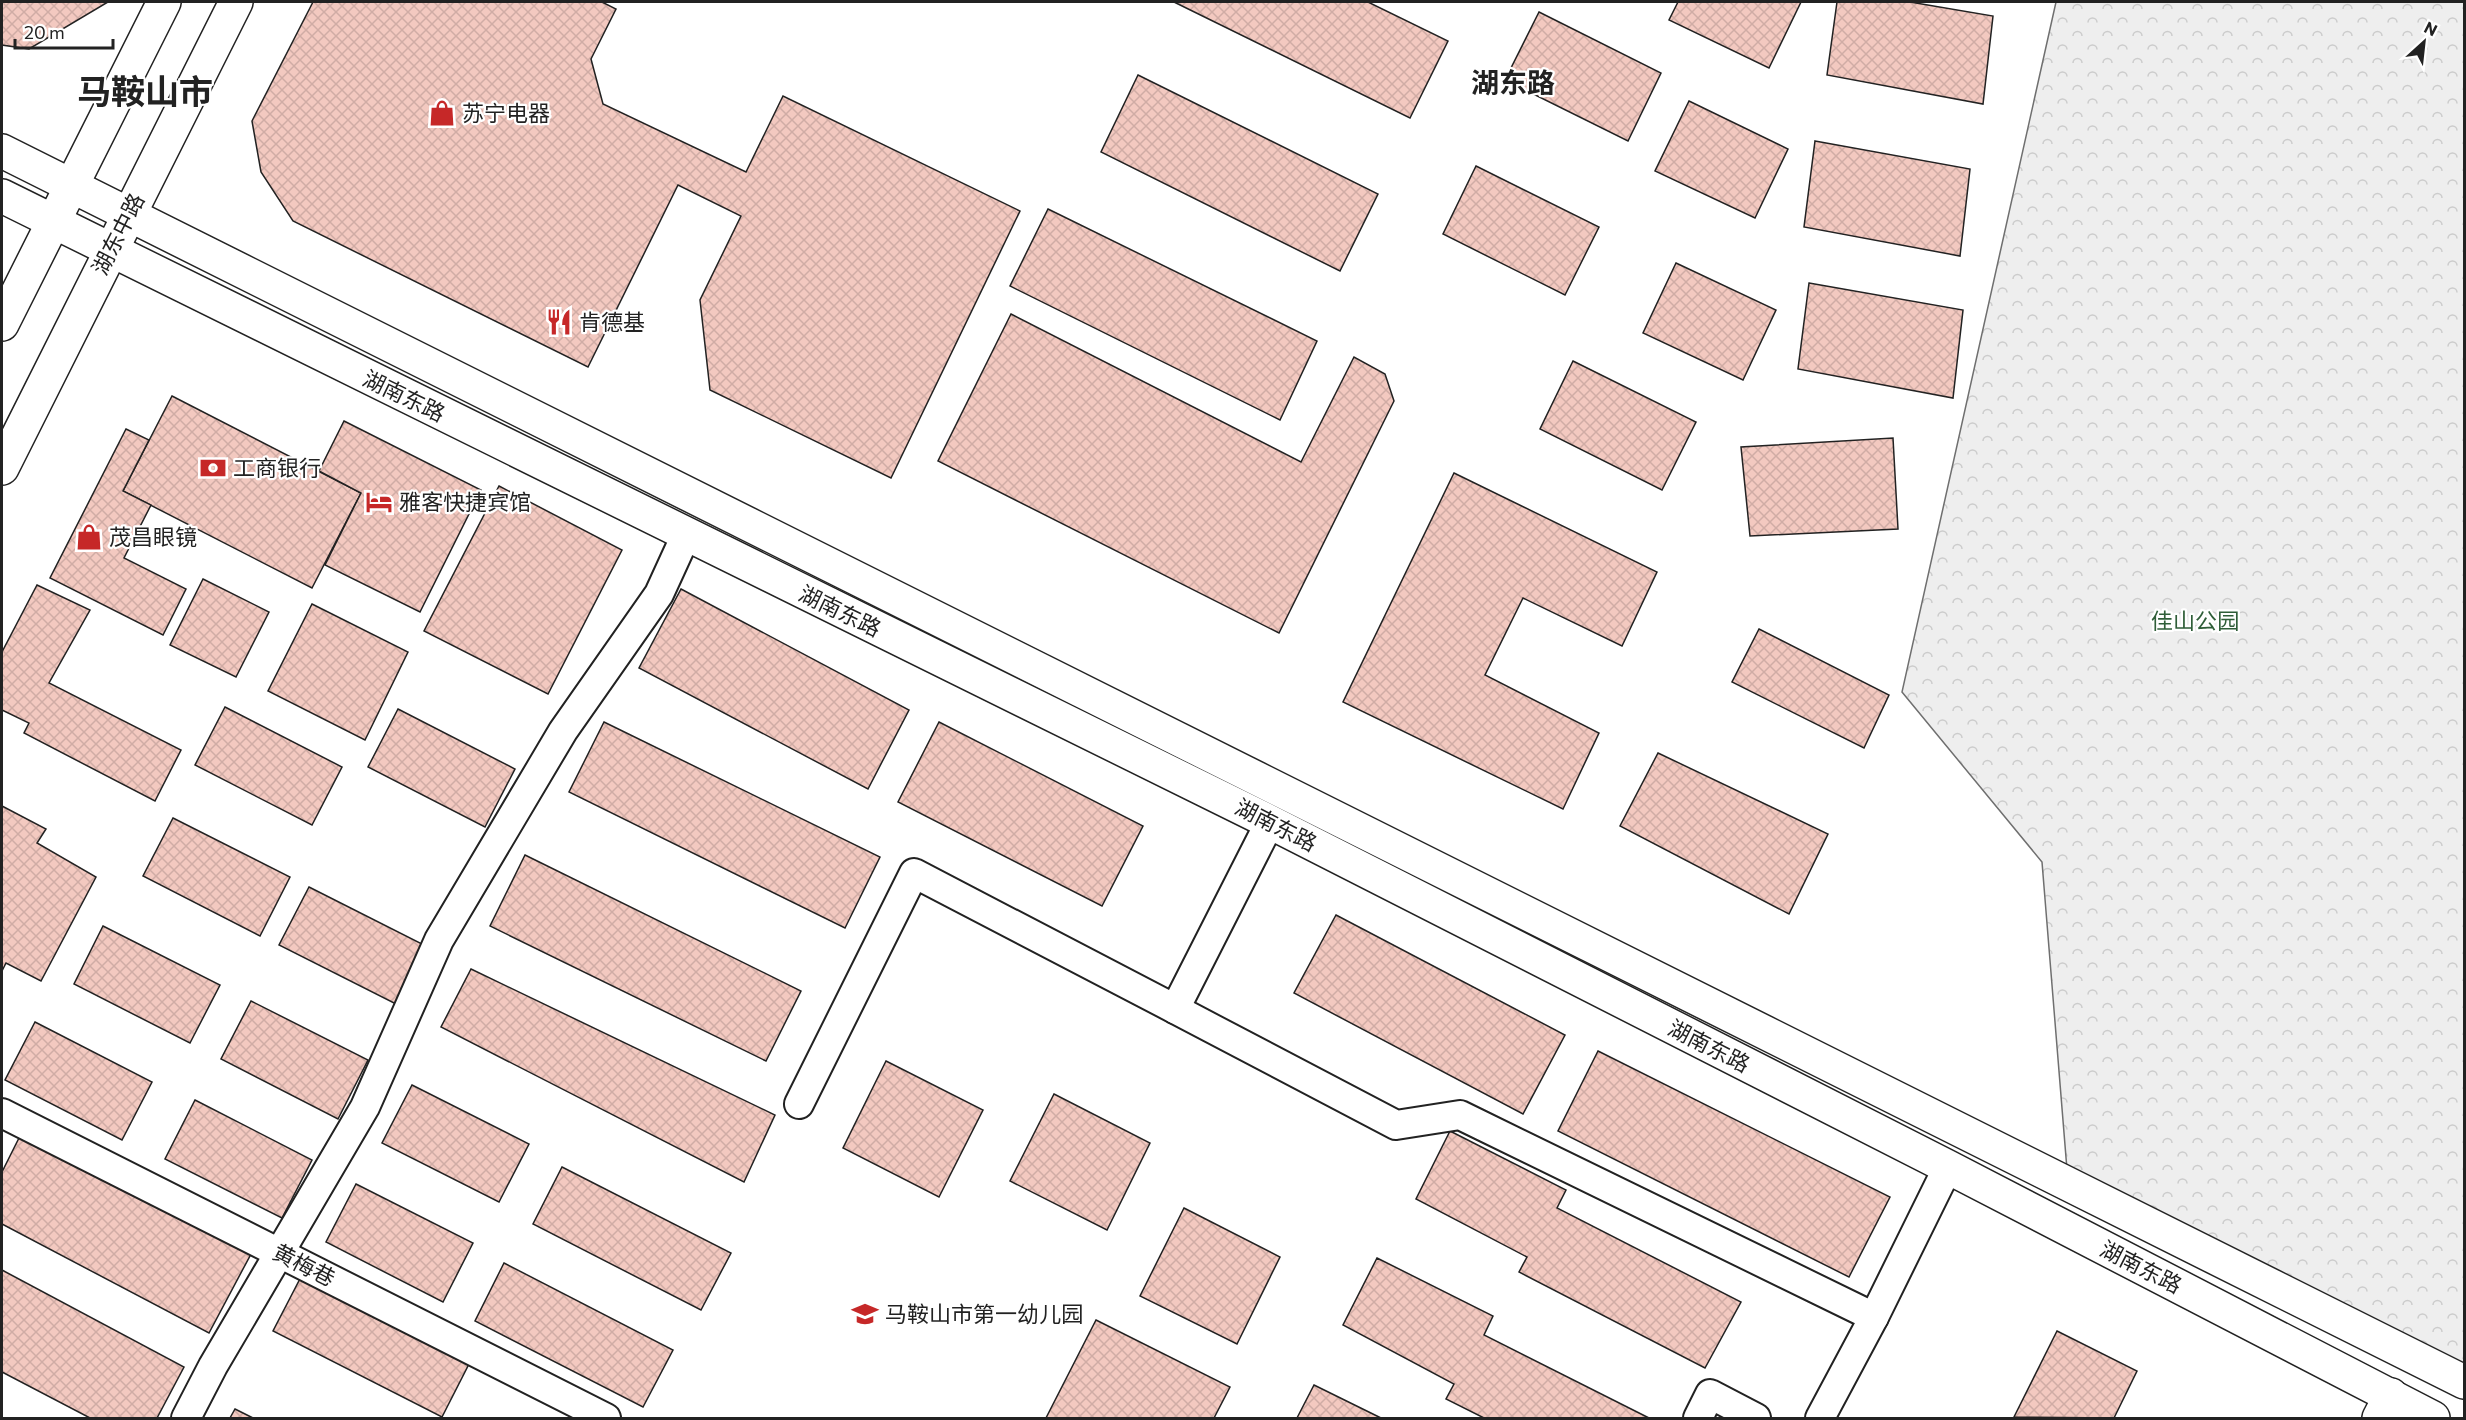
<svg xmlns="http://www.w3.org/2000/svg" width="2466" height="1420" viewBox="0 0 2466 1420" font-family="Commissioner,'Noto Sans SC',sans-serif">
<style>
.park{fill:url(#park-crowns);stroke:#6f6f6f;stroke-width:1.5}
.building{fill:url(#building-cross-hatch);stroke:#222;stroke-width:1.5}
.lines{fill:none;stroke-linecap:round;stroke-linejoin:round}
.minor-casing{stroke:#222;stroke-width:32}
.tertiary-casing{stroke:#222;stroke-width:36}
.secondary-casing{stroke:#222;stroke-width:36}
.minor{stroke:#fff;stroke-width:28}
.tertiary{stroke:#fff;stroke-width:33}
.secondary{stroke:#fff;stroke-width:33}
.labels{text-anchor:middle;stroke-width:4.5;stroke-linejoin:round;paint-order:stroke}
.poi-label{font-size:22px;fill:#222;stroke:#fff;text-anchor:start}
.street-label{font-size:22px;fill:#222;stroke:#fff}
.park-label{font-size:22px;fill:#2f5e38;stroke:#fff}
.district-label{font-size:28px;font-weight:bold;fill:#222;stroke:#fff}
.town-label{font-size:34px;font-weight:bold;fill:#222;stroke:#fff}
</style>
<defs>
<pattern id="park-crowns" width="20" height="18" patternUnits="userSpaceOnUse" patternTransform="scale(1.5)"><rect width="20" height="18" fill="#eee"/><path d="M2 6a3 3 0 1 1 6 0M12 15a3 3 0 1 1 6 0" fill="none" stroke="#ccc"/></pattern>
<pattern id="building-cross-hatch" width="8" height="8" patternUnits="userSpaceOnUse" patternTransform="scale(1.5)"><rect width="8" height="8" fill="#f3c9c0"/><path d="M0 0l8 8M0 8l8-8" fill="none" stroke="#d0aca5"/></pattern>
</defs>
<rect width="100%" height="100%" fill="#fff"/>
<polygon class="park" points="2056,2 2464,2 2464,1382 2068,1182 2042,862 1902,692"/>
<g class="building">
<polygon points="2,2 108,2 29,49 2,45"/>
<polygon points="313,2 602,2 616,9 591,59 603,104 746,172 783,96 1020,211 891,478 710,390 700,300 741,216 678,185 588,367 293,221 261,172 252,121"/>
<polygon points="1174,2 1368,2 1448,41 1410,118"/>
<polygon points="1678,2 1801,2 1769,68 1669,20"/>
<polygon points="1837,2 1910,2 1993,16 1983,104 1827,75"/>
<polygon points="1539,12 1661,73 1628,141 1505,80"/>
<polygon points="1138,75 1378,194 1340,271 1101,152"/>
<polygon points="1689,101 1788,149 1755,218 1655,171"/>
<polygon points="1815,141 1970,169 1960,256 1804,227"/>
<polygon points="1476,166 1599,227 1565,295 1443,234"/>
<polygon points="1048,209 1317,341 1280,420 1010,286"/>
<polygon points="1676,263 1776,310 1743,380 1643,333"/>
<polygon points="1809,283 1963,310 1953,398 1798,369"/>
<polygon points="1011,314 1301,462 1354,357 1385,374 1394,401 1279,633 938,461"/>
<polygon points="1573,361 1696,422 1662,490 1540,429"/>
<polygon points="172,396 361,493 312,588 123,491"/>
<polygon points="344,421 481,490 420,612 325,565 361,493 319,471"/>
<polygon points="126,429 149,440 123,491 151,505 124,558 186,589 163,635 50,578"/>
<polygon points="1893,438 1898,529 1750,536 1741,447"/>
<polygon points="1454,473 1657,572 1622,646 1523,598 1485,675 1599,733 1563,809 1343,702"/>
<polygon points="499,486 622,550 548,694 424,631"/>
<polygon points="203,579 269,612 236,677 170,645"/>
<polygon points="37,585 90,610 49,683 181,750 155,801 24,733 29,723 2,710 2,652"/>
<polygon points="681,589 909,710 868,789 639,668"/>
<polygon points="312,604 408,652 365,740 268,691"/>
<polygon points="1759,629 1889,695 1864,748 1732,682"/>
<polygon points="225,707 342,767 312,825 195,765"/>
<polygon points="398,709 515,769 485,827 368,767"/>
<polygon points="604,722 880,857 845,928 569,792"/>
<polygon points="939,722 1143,826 1102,906 898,802"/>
<polygon points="1658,753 1828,834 1789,914 1620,826"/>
<polygon points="2,806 46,829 37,843 96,877 41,981 6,963 2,971"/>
<polygon points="173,818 290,877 260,936 143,876"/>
<polygon points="525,855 801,991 766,1061 490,926"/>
<polygon points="309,887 426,946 396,1004 279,945"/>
<polygon points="1336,915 1565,1035 1523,1114 1294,993"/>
<polygon points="103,926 220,985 190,1043 74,984"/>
<polygon points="471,969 775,1115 744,1182 441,1027"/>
<polygon points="251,1001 368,1060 338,1119 221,1059"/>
<polygon points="35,1022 152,1082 122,1140 5,1080"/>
<polygon points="1598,1051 1890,1197 1849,1277 1558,1131"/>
<polygon points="886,1061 983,1110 939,1197 843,1148"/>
<polygon points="412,1085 529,1144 499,1202 382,1143"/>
<polygon points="1054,1094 1150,1143 1107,1230 1010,1181"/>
<polygon points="195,1100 312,1160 282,1218 165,1159"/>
<polygon points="1450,1131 1566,1190 1557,1208 1741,1302 1705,1368 1519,1272 1527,1257 1416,1199"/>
<polygon points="21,1134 251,1254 209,1333 2,1224 2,1172"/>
<polygon points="562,1167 731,1253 701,1310 533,1224"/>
<polygon points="356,1184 473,1243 443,1302 326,1242"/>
<polygon points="1184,1208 1280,1257 1237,1344 1140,1296"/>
<polygon points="1377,1258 1493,1316 1484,1335 1649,1418 1484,1418 1446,1399 1454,1384 1343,1325"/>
<polygon points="504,1263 673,1350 643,1407 475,1321"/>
<polygon points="2,1270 184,1367 157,1418 90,1418 2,1372"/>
<polygon points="303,1273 471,1360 442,1417 273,1331"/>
<polygon points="1096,1320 1230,1387 1214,1418 1046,1418"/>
<polygon points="2057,1331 2137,1371 2114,1418 2014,1417"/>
<polygon points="1314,1385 1381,1418 1297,1418"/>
<polygon points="235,1409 253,1418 230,1418"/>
</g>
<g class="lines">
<g class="minor-casing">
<g id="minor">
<polyline points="1270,822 1175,1009 1396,1125 1460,1115 1874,1317"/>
<polyline points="799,1104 914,873 1175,1009"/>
<polyline points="2,1113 606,1418"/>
<polyline points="186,1418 213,1366 365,1107 439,940 563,731 659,594 686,535"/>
<polyline points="1698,1418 1710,1394 1756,1418"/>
<polyline points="1820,1418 1874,1317 1948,1167"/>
</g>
</g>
<g class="tertiary-casing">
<polyline id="tertiary" points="2379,1418 2391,1395"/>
</g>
<g class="secondary-casing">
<g id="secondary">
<polyline points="2,151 2464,1382"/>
<polyline points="2,196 1270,822 1948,1167 2433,1418"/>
<polyline points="2,324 164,2"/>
<polyline points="2,468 236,2"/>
</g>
</g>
<use href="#minor" class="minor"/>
<use href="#tertiary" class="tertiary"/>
<use href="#secondary" class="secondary"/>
</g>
<defs>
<g id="shop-bare" transform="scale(2.07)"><path d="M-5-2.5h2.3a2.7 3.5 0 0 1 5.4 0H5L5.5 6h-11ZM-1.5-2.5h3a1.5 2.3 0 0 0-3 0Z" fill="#c62828" stroke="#fff" stroke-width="2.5" paint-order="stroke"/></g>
<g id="restaurant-bare" transform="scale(2.07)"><path d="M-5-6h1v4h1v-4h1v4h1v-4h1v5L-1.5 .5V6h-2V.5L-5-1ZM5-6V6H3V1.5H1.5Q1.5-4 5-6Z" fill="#c62828" stroke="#fff" stroke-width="2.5" paint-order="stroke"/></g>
<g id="bank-bare" transform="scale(2.07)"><path d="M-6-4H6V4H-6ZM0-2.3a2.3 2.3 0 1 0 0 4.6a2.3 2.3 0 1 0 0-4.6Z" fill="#c62828" stroke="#fff" stroke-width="2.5" paint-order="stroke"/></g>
<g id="hotel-bare" transform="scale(2.07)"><path d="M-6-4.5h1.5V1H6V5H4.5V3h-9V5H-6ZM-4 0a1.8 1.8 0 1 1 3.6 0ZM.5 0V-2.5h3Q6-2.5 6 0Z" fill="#c62828" stroke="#fff" stroke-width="2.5" paint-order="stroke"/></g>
<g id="school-bare" transform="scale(2.07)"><path d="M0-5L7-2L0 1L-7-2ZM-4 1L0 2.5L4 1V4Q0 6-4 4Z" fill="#c62828" stroke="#fff" stroke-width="2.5" paint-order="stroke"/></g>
</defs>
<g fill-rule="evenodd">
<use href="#shop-bare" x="442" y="113"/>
<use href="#restaurant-bare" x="559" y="322"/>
<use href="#bank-bare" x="213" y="468"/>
<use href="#hotel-bare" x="379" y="502"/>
<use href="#shop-bare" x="89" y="537"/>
<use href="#school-bare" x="865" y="1314"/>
</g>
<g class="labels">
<g class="poi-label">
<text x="462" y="121">苏宁电器</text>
<text x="579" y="330">肯德基</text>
<text x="233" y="476">工商银行</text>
<text x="399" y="510">雅客快捷宾馆</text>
<text x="109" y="545">茂昌眼镜</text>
<text x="885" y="1322">马鞍山市第一幼儿园</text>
</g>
<g class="street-label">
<text transform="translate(118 234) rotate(-63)" y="8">湖东中路</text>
<text transform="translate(404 396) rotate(26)" y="8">湖南东路</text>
<text transform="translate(840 611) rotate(26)" y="8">湖南东路</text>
<text transform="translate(1276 825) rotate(27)" y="8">湖南东路</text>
<text transform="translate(1709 1046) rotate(27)" y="8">湖南东路</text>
<text transform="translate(304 1265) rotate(27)" y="8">黄梅巷</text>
<text transform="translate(2141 1267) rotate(27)" y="8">湖南东路</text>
</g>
<g class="park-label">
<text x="2195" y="629">佳山公园</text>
</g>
<g class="district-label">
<text x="1513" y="93">湖东路</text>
</g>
<g class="town-label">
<text x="145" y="104">马鞍山市</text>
</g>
</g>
<rect width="2466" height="1420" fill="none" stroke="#222222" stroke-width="6"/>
<g transform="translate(2424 42) rotate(27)" stroke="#ffffff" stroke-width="4.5" paint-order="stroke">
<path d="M0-4.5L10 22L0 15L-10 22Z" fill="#222222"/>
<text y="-9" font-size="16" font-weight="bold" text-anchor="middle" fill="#222222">N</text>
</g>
<path d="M15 39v9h98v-9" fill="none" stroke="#222222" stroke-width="3"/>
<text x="24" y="39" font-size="18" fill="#222222" stroke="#ffffff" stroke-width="4.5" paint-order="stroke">20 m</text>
</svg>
